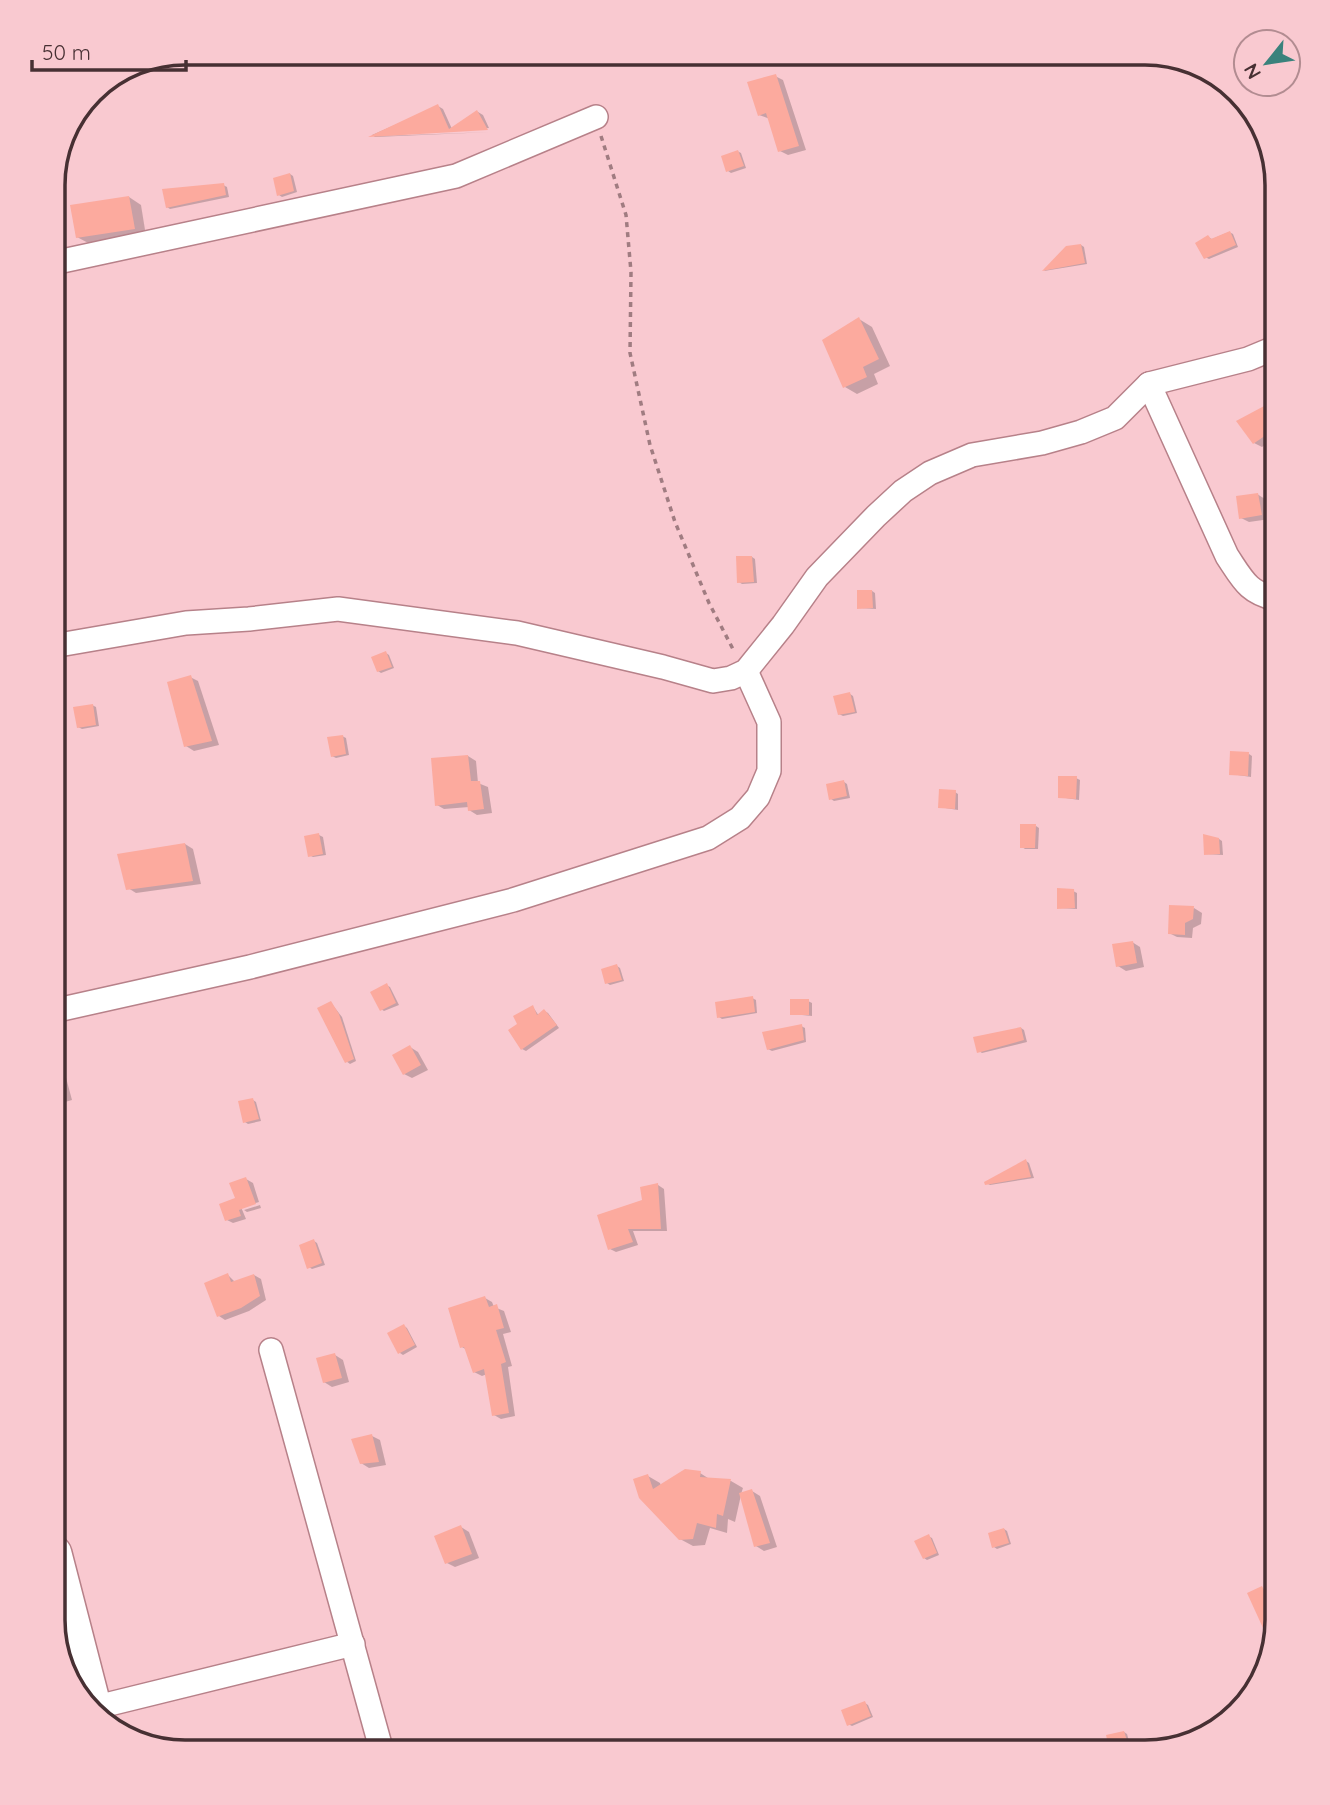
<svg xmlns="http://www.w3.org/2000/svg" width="1330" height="1805" viewBox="0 0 1330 1805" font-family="Quicksand,sans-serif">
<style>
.shadow{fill:#0003}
.building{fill:#fcaa9e}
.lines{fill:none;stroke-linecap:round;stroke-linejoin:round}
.minor-casing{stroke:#b78189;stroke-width:26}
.trunk-casing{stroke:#b78189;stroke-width:40}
.path{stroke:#a07c81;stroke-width:3.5;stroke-dasharray:5 5;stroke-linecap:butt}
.minor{stroke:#fff;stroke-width:23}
.trunk{stroke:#fff;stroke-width:37}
.rim{fill:none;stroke:#473033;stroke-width:3.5}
</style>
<rect width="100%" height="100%" fill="#f9c9d0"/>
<g class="shadow">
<polygon points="775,76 783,80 806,150 788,155 780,151 770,119 759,115"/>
<polygon points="438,106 443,109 452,129 478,112 483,115 489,128 380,136 491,132 375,137 372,135"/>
<polygon points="737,151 741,153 746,168 731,173 728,171"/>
<polygon points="290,174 293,176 297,192 282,197 279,195"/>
<polygon points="223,185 227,187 229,197 170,209 167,207"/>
<polygon points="129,197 141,205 146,236 90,244 77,237"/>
<polygon points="1229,232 1233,234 1238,247 1209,259 1205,257 1208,237 1212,239"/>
<polygon points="1081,245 1084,247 1087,264 1044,271 1067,248"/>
<polygon points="859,319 872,327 890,366 874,374 878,384 857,394 845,387"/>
<polygon points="1266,407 1274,411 1277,417 1277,437 1262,447 1254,443"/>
<polygon points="1257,494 1265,499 1270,519 1249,522 1241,518"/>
<polygon points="752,557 755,559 757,583 742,584 739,582"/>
<polygon points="872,591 875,593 876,609 859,608"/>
<polygon points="386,653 389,655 394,668 381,673 378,671"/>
<polygon points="190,677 198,681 219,745 194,751 186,746"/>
<polygon points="850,694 853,696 857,713 843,716 839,714"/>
<polygon points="92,705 96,707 99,726 82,729 78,727"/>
<polygon points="342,736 346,738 349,755 336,758 332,756"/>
<polygon points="1249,754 1252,756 1251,777 1231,774"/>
<polygon points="468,756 476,761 478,783 488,787 492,813 477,815 469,810 469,807 444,809 437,805"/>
<polygon points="1076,778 1080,780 1079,800 1059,797"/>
<polygon points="844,782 847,784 850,798 834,801 831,799"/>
<polygon points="955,792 958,794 958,810 939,807"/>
<polygon points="1036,826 1039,828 1038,849 1025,849 1022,847"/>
<polygon points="319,835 323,837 326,855 313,857 309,855"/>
<polygon points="1219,839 1222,841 1223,855 1205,854"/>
<polygon points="185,844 193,849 201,884 136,893 128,888"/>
<polygon points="1073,891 1077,893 1077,909 1059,908"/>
<polygon points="1194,908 1202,913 1201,924 1193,928 1192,938 1177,937 1169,933"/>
<polygon points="1132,942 1140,947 1144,967 1126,971 1118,966"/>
<polygon points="617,966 620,968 624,981 610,985 607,983"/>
<polygon points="386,985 390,987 399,1005 384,1011 381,1009"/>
<polygon points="752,998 756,1000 757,1013 722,1019 719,1017"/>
<polygon points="808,1001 812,1003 812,1016 792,1014"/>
<polygon points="331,1003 342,1017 356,1061 350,1064 346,1061"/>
<polygon points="533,1007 539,1016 544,1011 548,1013 559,1028 526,1051 522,1049 520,1024"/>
<polygon points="801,1026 805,1028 806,1042 772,1051 768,1049"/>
<polygon points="1021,1028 1024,1030 1027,1042 982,1053 979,1051"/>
<polygon points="53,1029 72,1100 58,1104 53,1100"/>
<polygon points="410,1047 418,1052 428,1070 412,1078 404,1074"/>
<polygon points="253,1100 256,1102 261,1121 248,1124 245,1122"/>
<polygon points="53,1127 58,1130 63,1146 53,1149"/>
<polygon points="1026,1161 1029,1163 1034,1178 990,1185 986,1183"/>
<polygon points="246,1179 253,1183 259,1202 241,1207 246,1219 233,1223 227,1220"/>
<polygon points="658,1185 664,1189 667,1231 633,1231 638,1245 616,1252 610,1249 644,1201"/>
<polygon points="260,1205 261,1208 247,1212 244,1210"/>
<polygon points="314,1241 317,1243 325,1265 312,1269 309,1267"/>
<polygon points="228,1275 235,1282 254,1275 261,1279 266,1300 249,1311 225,1320 219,1316"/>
<polygon points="485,1298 492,1302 494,1307 504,1311 511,1332 503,1334 512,1366 508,1367 515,1416 501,1419 494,1415 487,1374 482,1376 474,1372 467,1350 462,1347"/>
<polygon points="404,1326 407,1328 417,1347 403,1355 400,1353"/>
<polygon points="335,1355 343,1360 349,1382 332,1387 324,1382"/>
<polygon points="372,1436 380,1440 386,1465 369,1468 361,1463"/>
<polygon points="700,1473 711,1480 731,1481 743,1488 741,1494 752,1491 760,1496 777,1547 764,1551 756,1546 741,1495 735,1522 728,1519 727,1533 710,1528 705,1545 693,1546 680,1539 640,1497 648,1476 660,1483 661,1486"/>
<polygon points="461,1527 469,1532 479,1558 455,1567 447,1563"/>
<polygon points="1004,1529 1007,1531 1011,1544 997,1549 994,1547"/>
<polygon points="928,1536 932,1538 939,1555 927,1560 924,1558"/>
<polygon points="1261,1588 1265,1590 1277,1615 1276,1625 1268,1629 1265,1627"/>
<polygon points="865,1703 868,1705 873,1717 852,1726 848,1724"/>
<polygon points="1124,1732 1127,1734 1131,1748 1115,1752 1112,1751"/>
</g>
<g class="building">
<polygon points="776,74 799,146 778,152 766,113 758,116 747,82"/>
<polygon points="438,104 449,129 477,110 488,130 368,137"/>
<polygon points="738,150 744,166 726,172 721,156"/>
<polygon points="290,173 294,191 277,196 273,178"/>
<polygon points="224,183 226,195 166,208 162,189"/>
<polygon points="129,196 135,229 76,238 70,205"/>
<polygon points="1230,231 1236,245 1204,259 1195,243 1208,235 1211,239"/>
<polygon points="1081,244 1085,263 1042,271 1066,246"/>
<polygon points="859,317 879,359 863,367 867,377 843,388 822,340"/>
<polygon points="1266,405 1278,427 1253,444 1236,421"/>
<polygon points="1258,493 1262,515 1239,519 1236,496"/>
<polygon points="736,556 752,556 754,582 737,583"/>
<polygon points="857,590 872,590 873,608 857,609"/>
<polygon points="386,651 392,667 377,672 371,657"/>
<polygon points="191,675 212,741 184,747 167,682"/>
<polygon points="850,692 855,712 838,715 833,696"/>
<polygon points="93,704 96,725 77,728 73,707"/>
<polygon points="343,735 346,754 331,757 327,737"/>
<polygon points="1230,751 1249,752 1248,776 1229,775"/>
<polygon points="468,755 471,781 480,781 484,809 468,811 467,802 435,806 431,758"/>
<polygon points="1058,776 1077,776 1076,799 1058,798"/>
<polygon points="844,780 847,796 829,800 826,784"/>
<polygon points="939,789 956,790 955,809 938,808"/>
<polygon points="1020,824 1036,824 1035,848 1020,848"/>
<polygon points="319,833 323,854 308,857 304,836"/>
<polygon points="1203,834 1219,838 1220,854 1204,855"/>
<polygon points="185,843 193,881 126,890 117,854"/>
<polygon points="1057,888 1074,889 1075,908 1057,909"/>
<polygon points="1169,905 1194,906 1193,919 1185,923 1185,935 1168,934"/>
<polygon points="1133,941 1137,963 1116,967 1112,944"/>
<polygon points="617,964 622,980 605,984 601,969"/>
<polygon points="387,983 396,1003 380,1011 370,992"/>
<polygon points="753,996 755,1012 717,1018 715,1002"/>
<rect x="790" y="999" width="19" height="16"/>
<polygon points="331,1001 339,1014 354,1059 345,1063 317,1008"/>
<polygon points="533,1005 537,1015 544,1009 557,1025 521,1050 508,1030 517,1024 513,1016"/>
<polygon points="802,1024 804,1040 767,1050 762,1032"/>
<polygon points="1021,1027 1024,1040 977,1053 973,1037"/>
<polygon points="410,1045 421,1065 403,1075 392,1055"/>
<polygon points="253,1098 259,1119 243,1123 238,1101"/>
<polygon points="1026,1159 1031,1177 985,1185 984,1182"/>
<polygon points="246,1177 256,1204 239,1210 237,1204 241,1216 225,1221 219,1204 235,1198 229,1183"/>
<polygon points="658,1183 661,1229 628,1229 633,1242 608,1250 597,1215 642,1200 640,1187"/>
<polygon points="314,1239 322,1263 307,1269 299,1245"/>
<polygon points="228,1273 231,1282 254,1274 260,1296 241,1308 217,1317 204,1283"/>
<polygon points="485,1296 489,1307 497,1304 504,1328 496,1330 506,1362 501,1364 509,1413 492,1416 484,1369 473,1373 464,1347 460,1348 448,1308"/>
<polygon points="404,1324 415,1345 398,1354 387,1333"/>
<polygon points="335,1353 342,1378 323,1383 316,1358"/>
<polygon points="372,1434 379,1462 360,1464 351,1439"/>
<polygon points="685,1469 701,1471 700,1477 731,1479 723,1516 717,1514 716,1528 697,1523 693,1539 679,1540 639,1498 633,1479 648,1474 653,1489"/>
<polygon points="752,1489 770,1543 754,1547 739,1493"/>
<polygon points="461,1525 472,1554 445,1564 434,1536"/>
<polygon points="1004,1528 1009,1543 992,1548 988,1533"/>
<polygon points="929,1534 937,1553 923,1559 914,1541"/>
<polygon points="1262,1586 1278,1618 1277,1622 1263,1628 1247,1593"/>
<polygon points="865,1701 871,1716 847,1726 841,1710"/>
<polygon points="1124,1731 1129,1747 1110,1752 1106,1735"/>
</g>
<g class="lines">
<g class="minor-casing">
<g id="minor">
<polyline points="53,263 456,176 596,117"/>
<path d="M1149,384L1227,556C1243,580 1248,593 1277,599"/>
<polyline points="53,646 186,623 249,619 338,609 517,633 663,667 713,681 731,678 746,671 783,625 817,577 876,516 903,491 930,473 972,455 1042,443 1081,432 1115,418 1149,384 1248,359 1277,347"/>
<polyline points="53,1011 250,967 513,900 708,838 740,818 758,797 769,771 769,722 746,671"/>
<polyline points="271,1350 382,1752"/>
<polyline points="93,1708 353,1644"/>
</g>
</g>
<g class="trunk-casing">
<polyline id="trunk" points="53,1554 93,1709"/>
</g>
<polyline class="path" points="601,136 626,215 631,272 630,353 650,445 675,522 709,603 734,651"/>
<use href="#minor" class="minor"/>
<use href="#trunk" class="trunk"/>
</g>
<path d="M0 0H1330V1805H0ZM185 65H1145A120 120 0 0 1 1265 185V1620A120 120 0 0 1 1145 1740H185A120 120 0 0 1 65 1620V185A120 120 0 0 1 185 65Z" fill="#f9c9d0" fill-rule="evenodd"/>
<path class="rim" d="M185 65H1145A120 120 0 0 1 1265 185V1620A120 120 0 0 1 1145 1740H185A120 120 0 0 1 65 1620V185A120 120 0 0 1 185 65Z"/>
<g transform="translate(1267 63) rotate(240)"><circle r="33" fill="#f9c9d0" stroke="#b28c91" stroke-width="2"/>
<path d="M0-5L12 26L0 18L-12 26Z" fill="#3a827c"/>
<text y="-10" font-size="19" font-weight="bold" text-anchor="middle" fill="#473033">N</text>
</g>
<path d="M32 60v10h154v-10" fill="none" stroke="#473033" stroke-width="3.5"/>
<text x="42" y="60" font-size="21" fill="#473033" stroke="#f9c9d0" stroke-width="5" paint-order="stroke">50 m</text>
</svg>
